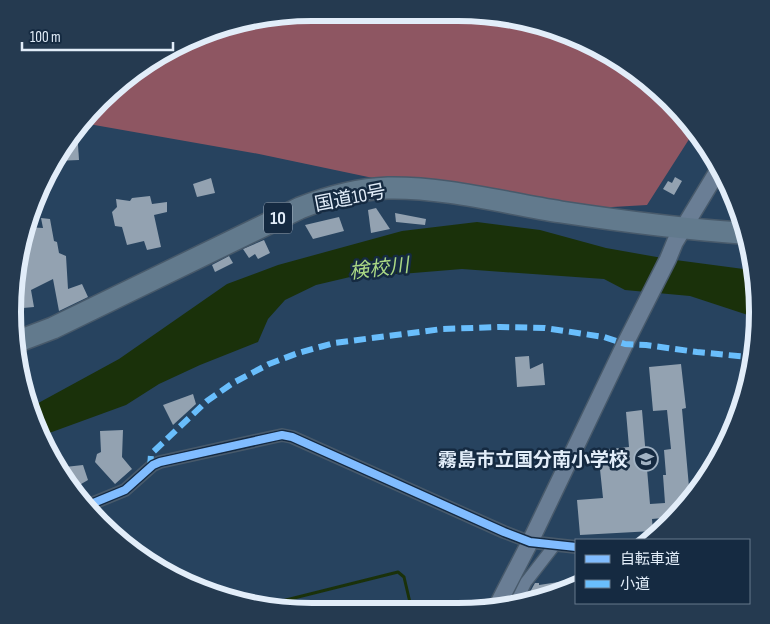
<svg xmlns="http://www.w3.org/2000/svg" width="770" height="624" viewBox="0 0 770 624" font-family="'Sofia Sans Condensed','Noto Sans JP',sans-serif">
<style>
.forest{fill:#8e5662}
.water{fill:#1a310a}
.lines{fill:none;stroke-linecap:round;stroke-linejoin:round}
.stream{stroke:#1a310a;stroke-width:3}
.building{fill:#93a2b1}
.street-casing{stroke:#485a6b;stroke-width:14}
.secondary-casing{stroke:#485a6b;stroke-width:19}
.highway-casing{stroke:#485a6b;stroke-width:24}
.street{stroke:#6a7e95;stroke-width:11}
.secondary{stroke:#6a7e95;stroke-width:16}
.highway{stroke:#627a8d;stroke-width:21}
.quiet{stroke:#69befc;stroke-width:6;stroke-dasharray:12 6;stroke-linecap:butt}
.cycleway-casing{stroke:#152a41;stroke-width:11}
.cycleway{stroke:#80bcff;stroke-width:8}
.labels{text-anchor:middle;stroke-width:5;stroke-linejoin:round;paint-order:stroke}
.shield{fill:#152a41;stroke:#a4b2c2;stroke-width:1}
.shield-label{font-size:18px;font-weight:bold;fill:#e2edf9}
.street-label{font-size:19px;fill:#e2edf9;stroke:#152a41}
.poi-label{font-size:19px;font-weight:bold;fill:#e2edf9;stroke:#152a41;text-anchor:end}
.water-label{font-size:20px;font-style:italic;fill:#aad884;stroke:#152a41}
.rim{fill:none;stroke:#e2edf9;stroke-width:6}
</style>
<rect width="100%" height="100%" fill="#27435f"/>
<polygon class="forest" points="312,13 478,13 572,35 670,100 693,133 647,205 595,208 430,190 259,154 83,123 114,87 162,52 235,23"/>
<polygon class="water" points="477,222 540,230 606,248 668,259 751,270 757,293 754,317 690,296 625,290 604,279 462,269 401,274 367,273 316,285 285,300 268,319 258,342 200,365 159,384 126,405 41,436 31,407 119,359 227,284 278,265 402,231"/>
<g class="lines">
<polyline class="stream" points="262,606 398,572 404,577 412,611"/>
</g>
<g class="building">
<polygon points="77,130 79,160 55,161 63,146"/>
<polygon points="675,177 682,181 674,195 663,189 668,181 672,183"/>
<polygon points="211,178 215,193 197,197 193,184"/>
<polygon points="150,196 152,204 167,202 167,212 154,215 161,247 147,250 144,241 127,245 122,227 115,226 112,212 117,207 116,199 130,201 132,198"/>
<polygon points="376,208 390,229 371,233 368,210"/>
<polygon points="395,213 426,219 425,225 396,222"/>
<polygon points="339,217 344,231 313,239 305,225"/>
<polygon points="41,218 50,219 54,241 57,242 59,253 66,256 68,289 82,284 88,297 59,311 53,279 31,290 34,307 23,308 14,300 13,292 26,227 43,228"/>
<polygon points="264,240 270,253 258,259 255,254 249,258 243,249"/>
<polygon points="229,256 233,263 215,272 212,265"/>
<polygon points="529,356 530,369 543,363 545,385 517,387 515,357"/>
<polygon points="681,364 686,408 682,409 690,498 683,510 674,517 652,519 653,531 580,535 577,500 603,498 598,450 629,447 626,412 642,410 650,504 665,503 663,475 666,475 664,450 671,449 667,410 653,411 649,367"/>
<polygon points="193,394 196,404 173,425 163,405"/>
<polygon points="123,430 122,457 132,469 115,484 95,462 97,454 101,452 100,431"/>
<polygon points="83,465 88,480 76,487 71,477 65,479 59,470 65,467"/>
<polygon points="572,580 573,585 530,597 530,592 535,583 539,583 539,585"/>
</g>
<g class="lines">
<g class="street-casing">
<g id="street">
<polyline points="86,506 125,490 153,465 160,462 282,435 292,437 504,532 530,542 576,547"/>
<polyline points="517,600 526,582 554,546"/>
</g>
</g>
<g class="secondary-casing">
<polyline id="secondary" points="497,606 530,542 625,344 668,259 675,242 719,169"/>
</g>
<g class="highway-casing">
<path id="highway" d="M16,342L53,328L300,208C328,197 358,189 388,188C446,187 504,203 561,212C621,221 680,229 741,233"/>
</g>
<use href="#street" class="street"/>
<use href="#secondary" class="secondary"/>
<use href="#highway" class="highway"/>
<polyline class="quiet" points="150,468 151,454 207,401 233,383 269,364 298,353 334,343 442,329 500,327 545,328 604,337 625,344 646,345 697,352 748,357"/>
<g class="cycleway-casing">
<polyline id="cycleway" points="86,506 125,490 153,465 160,462 282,435 292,437 504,532 530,542 576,547"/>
</g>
<use href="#cycleway" class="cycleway"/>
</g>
<defs>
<g id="school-ring" transform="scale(1.25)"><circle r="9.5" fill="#152a41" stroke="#a1b2c3" stroke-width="1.5"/><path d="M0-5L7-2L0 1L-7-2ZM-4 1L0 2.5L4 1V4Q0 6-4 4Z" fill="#a1b2c3"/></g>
</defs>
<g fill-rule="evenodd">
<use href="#school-ring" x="646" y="459"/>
</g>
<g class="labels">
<rect class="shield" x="264" y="202.5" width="28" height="31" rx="4"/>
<g class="shield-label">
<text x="278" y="224">10</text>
</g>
<g class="street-label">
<text transform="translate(350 197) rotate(-11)" y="7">国道10号</text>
</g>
<g class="poi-label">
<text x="628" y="466">霧島市立国分南小学校</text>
</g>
<g class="water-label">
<text transform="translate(379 268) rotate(-7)" y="7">検校川</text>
</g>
</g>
<path d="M0 0H770V624H0ZM312 21H458A291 291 0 0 1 749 312V312A291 291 0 0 1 458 603H312A291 291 0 0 1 21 312V312A291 291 0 0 1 312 21Z" fill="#253a50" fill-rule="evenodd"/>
<path class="rim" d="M312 21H458A291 291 0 0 1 749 312V312A291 291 0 0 1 458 603H312A291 291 0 0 1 21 312V312A291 291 0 0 1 312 21Z"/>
<rect x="575" y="539" width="175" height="65" fill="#152a41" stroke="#67788b"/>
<rect x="585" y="555" width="25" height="8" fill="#80bcff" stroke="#67788b"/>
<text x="620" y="564" font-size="15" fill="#e2edf9">自転車道</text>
<rect x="585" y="580" width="25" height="8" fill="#69befc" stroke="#67788b"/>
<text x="620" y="589" font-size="15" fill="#e2edf9">小道</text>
<path d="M22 42v8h151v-8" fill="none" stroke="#e2edf9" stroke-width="2.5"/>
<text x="30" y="42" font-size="15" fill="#e2edf9" stroke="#152a41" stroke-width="4" paint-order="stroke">100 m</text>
</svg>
